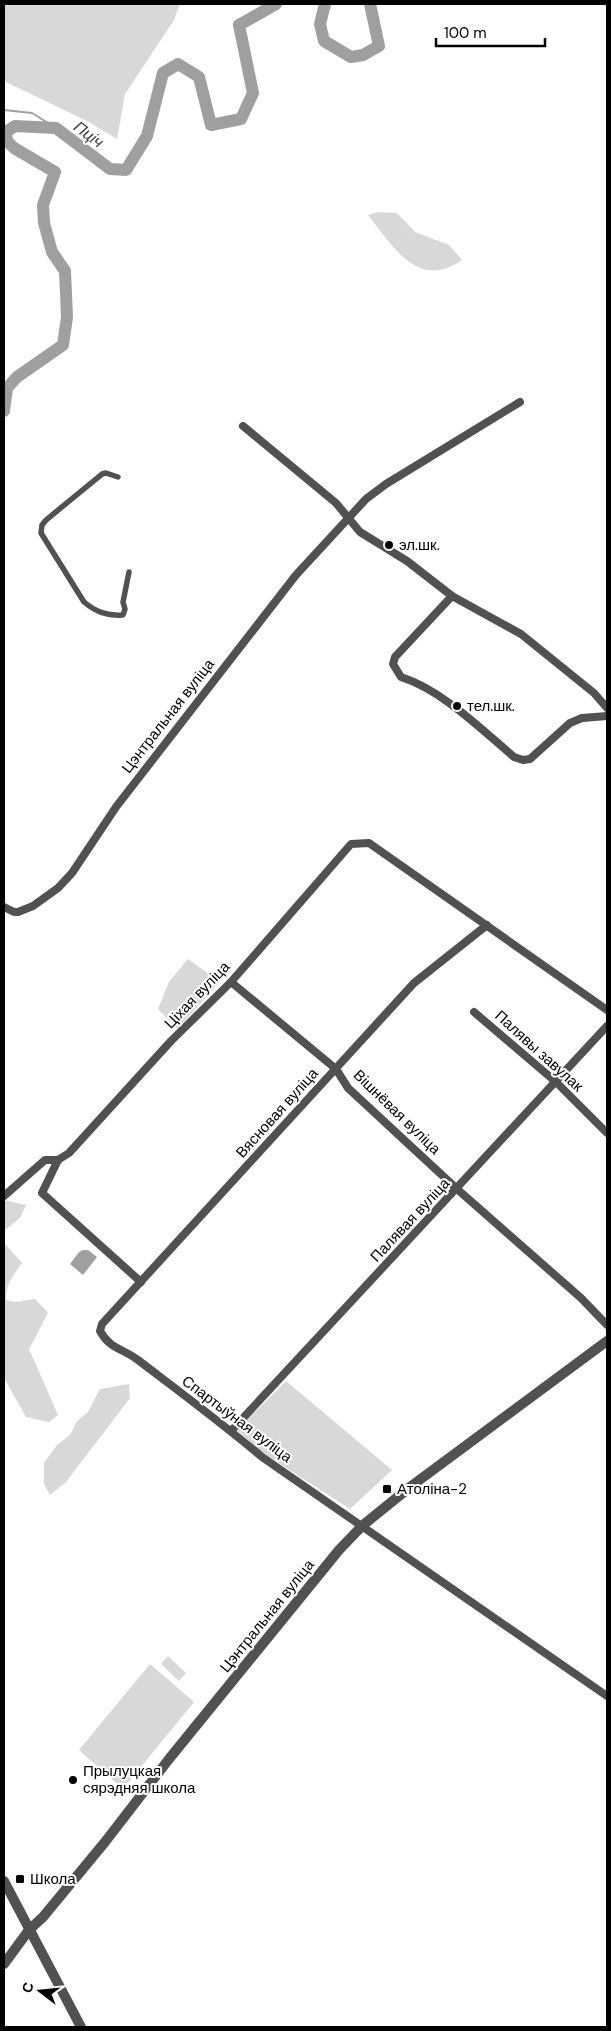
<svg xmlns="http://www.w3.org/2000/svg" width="611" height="2031" viewBox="0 0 611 2031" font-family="'DM Sans',sans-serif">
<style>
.green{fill:#d8d8d8}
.water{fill:#9f9f9f}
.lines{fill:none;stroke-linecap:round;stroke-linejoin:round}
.stream{stroke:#9f9f9f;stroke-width:2}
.river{stroke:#9f9f9f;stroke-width:12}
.pedestrian{stroke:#515151;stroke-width:5.5}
.minor{stroke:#515151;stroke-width:8}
.tertiary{stroke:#515151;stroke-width:10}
.poi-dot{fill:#000;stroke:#fff;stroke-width:2}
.labels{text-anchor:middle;stroke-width:4;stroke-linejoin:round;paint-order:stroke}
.poi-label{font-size:15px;fill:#000;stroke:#fff;text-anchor:start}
.street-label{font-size:15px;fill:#000;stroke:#fff}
.water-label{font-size:16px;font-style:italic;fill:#404040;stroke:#fff}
</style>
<rect width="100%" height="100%" fill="#fff"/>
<g class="green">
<polygon points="4,4 180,4 174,20 125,94 117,139 89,122 4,81"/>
<path d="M378,212L397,213L415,232L449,245L462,260C418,291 393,246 368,215Z"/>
<polygon points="188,959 220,982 177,1029 158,1009 169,982"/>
<polygon points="4,1200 26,1205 20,1218 5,1230 4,1234"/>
<path d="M4,1243L22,1263C14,1274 5,1286 6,1300L16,1302L35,1299L48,1313L29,1349L58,1415L49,1422L26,1417L4,1378Z"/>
<polygon points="286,1381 392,1470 350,1509 263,1453 237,1430"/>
<polygon points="129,1384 130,1398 66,1482 50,1495 44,1484 44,1463 57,1445 70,1435 77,1421 88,1412 100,1389"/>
<polygon points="168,1656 186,1673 179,1681 161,1664"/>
<polygon points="150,1664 194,1702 123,1789 79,1750"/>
</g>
<polygon class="water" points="83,1250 88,1250 97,1257 83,1275 70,1264 79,1252"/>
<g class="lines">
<polyline class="stream" points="4,110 32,113 56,128"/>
<g class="river">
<polyline points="325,4 320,24 324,41 351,57 363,55 379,46 370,4"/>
<polyline points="4,411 7,388 17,377 63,345 67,317 65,271 52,252 44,223 43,205 55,172 14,148 7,141 6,132 15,126 56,128 110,169 126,170 147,136 163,73 178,64 199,77 211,125 241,119 253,93 239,25 276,4"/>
</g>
<path class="pedestrian" d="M118,477L106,473L102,474L46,520L42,525L41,533L84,602C96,612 107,616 123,615L125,609L123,602L129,572"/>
<g class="minor">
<polyline points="243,426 336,503 360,532 407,561 452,596 521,634 594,693 607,708"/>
<path d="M452,596L395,657L393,664L401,677C442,690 481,729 514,757L523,760L530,759L570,723L582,718L607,716"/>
<polyline points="4,907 14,912 18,912 33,906 58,888 72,873 116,807 296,575 366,499 386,484 520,402"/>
<path d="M487,925L414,983L102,1324L100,1331C110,1349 122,1348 138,1360C180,1392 222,1423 262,1457L607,1696"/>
<polyline points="231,982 336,1069 348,1088 457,1189 581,1298 607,1325"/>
<polyline points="474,1012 556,1082 607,1133"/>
<polyline points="58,1160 69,1153 171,1041 231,982 351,844 369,843 607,1010"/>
<polyline points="58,1160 42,1193 141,1282"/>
<polyline points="4,1196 45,1160 58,1160"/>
<polyline points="231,1431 607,1026"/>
</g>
<g class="tertiary">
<polyline points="4,1881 81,2027"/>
<polyline points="4,1964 29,1930 43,1917 105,1842 169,1759 339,1550 362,1526 410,1487 607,1341"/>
</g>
</g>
<g class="poi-dot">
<circle cx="389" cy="545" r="5"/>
<circle cx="457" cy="706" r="5"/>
<rect x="382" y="1484" width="10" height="10" rx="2.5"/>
<circle cx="73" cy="1780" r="5"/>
<rect x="15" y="1874" width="10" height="10" rx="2.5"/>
</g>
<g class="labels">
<g class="poi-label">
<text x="399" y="550">эл.шк.</text>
<text x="467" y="711">тел.шк.</text>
<text x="397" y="1494">Атоліна-2</text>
<text x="83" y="1776">Прылуцкая<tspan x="83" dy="17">сярэдняя школа</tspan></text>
<text x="30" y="1884">Школа</text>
</g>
<g class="street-label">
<text transform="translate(168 716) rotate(-52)" y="5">Цэнтральная вуліца</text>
<text transform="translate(197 995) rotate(-46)" y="5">Ціхая вуліца</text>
<text transform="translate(539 1051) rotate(42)" y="5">Палявы завулак</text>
<text transform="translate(397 1112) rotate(44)" y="5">Вішнёвая вуліца</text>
<text transform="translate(277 1113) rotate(-48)" y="5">Вясновая вуліца</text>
<text transform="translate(410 1220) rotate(-47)" y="5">Палявая вуліца</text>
<text transform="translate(237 1419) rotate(37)" y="5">Спартыўная вуліца</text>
<text transform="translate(267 1616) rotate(-51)" y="5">Цэнтральная вуліца</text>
</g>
<g class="water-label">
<text transform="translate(89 134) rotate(37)" y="6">Пціч</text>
</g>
</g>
<rect width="611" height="2031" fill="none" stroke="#000000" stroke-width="10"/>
<g transform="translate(40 1991) rotate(286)" stroke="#ffffff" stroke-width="4" paint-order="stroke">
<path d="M0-4L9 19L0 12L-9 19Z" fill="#000000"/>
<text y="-8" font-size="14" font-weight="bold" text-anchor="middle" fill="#000000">С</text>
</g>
<path d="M436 38v8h109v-8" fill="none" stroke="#000000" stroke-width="2.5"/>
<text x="444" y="38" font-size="15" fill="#000000" stroke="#ffffff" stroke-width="4" paint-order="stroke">100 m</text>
</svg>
